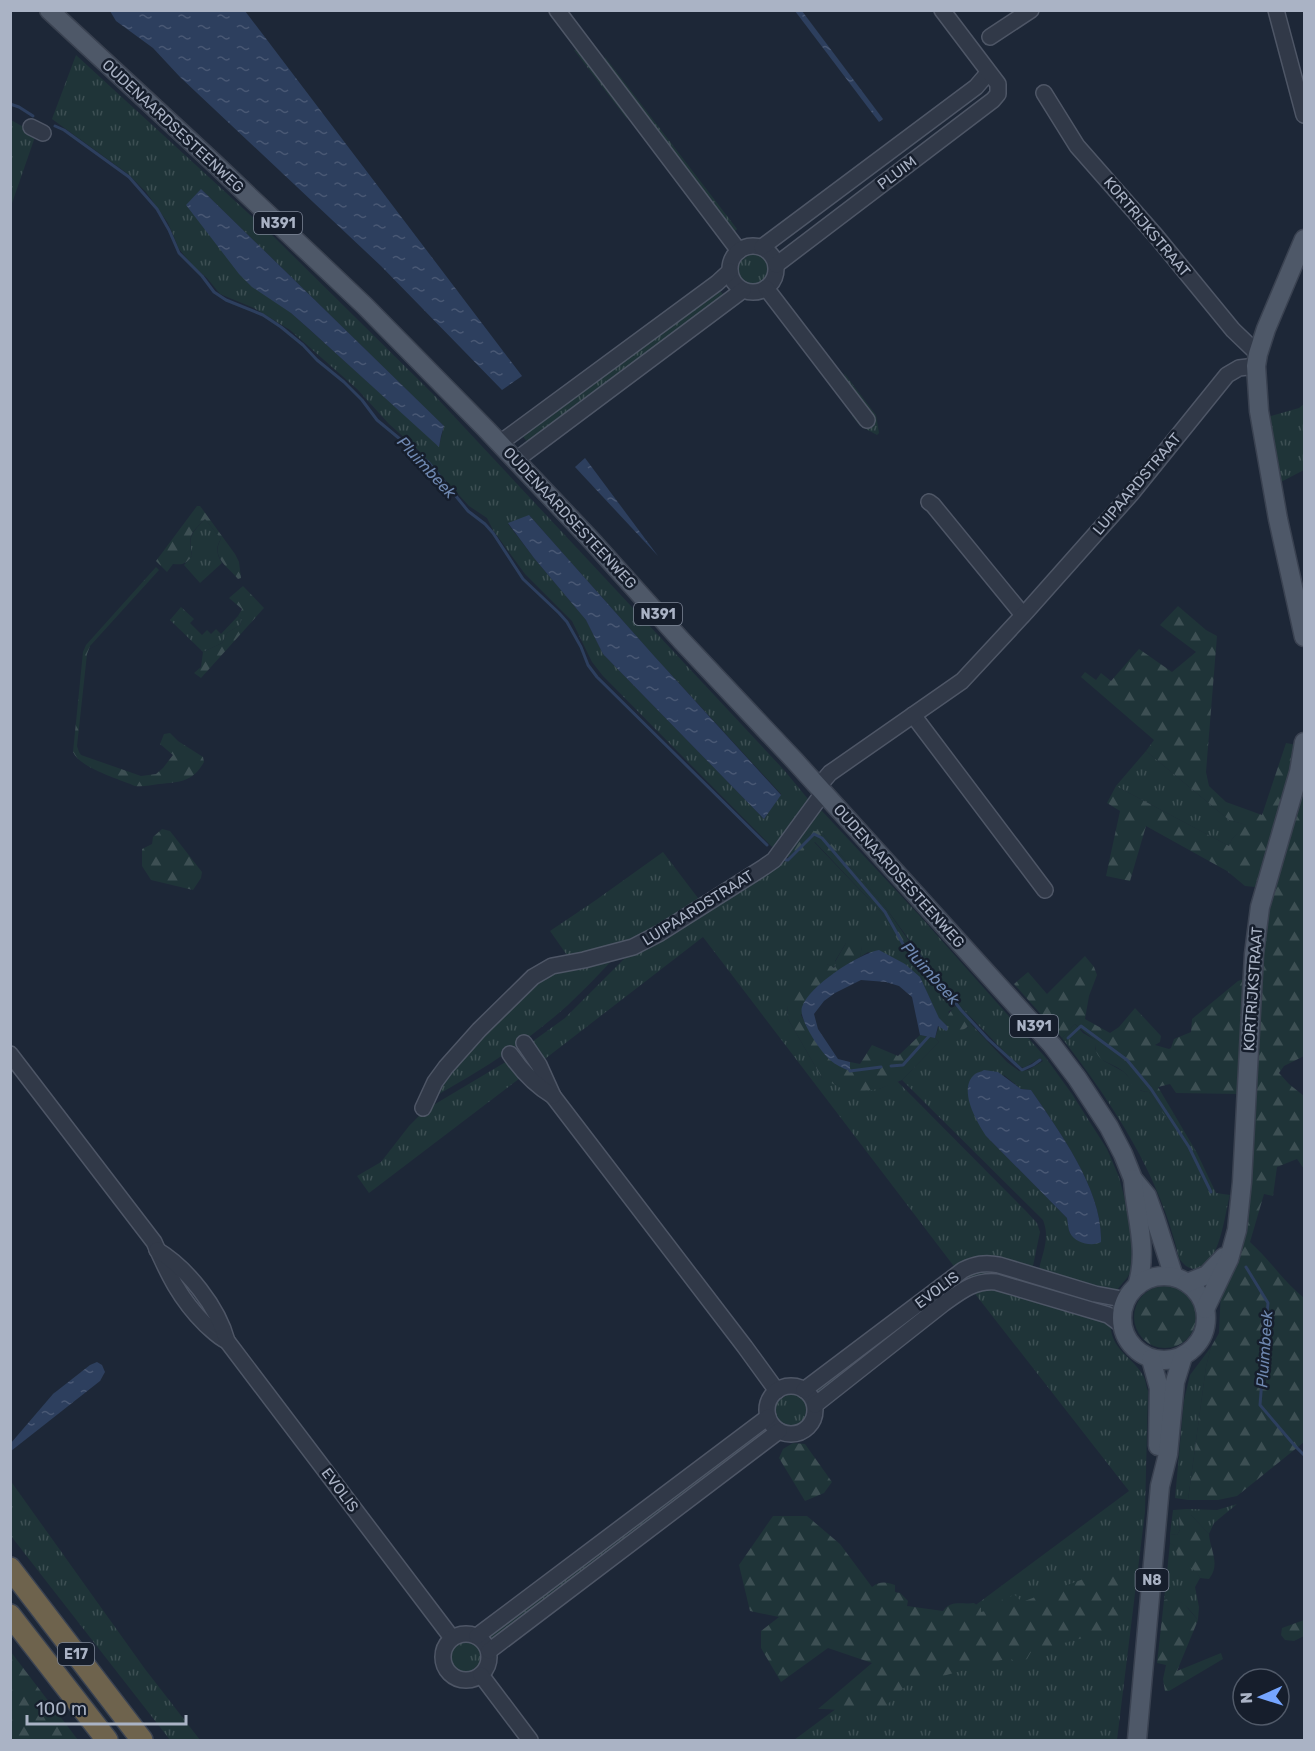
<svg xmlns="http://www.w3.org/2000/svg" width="1315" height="1751" viewBox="0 0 1315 1751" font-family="Rubik,sans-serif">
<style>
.grass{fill:url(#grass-tufts);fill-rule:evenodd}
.forest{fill:url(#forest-firs)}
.water{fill:url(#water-ripples)}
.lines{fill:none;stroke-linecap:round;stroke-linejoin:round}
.stream{stroke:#2d3f5e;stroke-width:3}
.minor-casing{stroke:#4e5666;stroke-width:18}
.major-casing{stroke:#3a4251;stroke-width:21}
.highway-casing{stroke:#3b4352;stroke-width:24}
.minor{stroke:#313948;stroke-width:15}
.major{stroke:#4e5868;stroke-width:18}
.highway{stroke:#6e634d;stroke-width:21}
.labels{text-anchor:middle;stroke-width:5;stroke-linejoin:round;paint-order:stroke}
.shield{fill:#161e2c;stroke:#7e8697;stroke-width:1.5}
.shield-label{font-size:14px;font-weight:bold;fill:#aab3c5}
.street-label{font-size:15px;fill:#aab3c5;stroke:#161e2c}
.water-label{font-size:16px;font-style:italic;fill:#6f88b1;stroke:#161e2c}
</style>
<defs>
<pattern id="grass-tufts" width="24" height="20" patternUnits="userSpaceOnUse" patternTransform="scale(1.5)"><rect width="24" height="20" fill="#1f3438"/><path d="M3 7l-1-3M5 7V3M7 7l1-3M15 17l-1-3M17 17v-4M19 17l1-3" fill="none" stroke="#3d4f53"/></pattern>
<pattern id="forest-firs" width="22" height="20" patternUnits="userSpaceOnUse" patternTransform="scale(1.5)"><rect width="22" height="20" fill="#1f3438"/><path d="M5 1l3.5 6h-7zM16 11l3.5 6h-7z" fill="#3d4f53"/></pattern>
<pattern id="water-ripples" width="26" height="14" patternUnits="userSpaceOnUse" patternTransform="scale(1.5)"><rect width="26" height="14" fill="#2d3f5e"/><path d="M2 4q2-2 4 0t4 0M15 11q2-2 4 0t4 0" fill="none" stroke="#495874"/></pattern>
</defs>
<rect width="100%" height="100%" fill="#1d2737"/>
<g class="grass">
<polygon points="574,50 579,50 627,112 627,119"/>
<path d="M76,55L270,233L436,397L784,770L808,799L775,850L603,676L592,662L572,621L525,574L493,530L487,518L469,506L417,449L389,424L357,389L290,330L254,308L220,294L207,278L192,265L179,249L168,223L146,192L128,174L52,119ZM201,189L444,426L439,446L291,313ZM530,516L655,657L781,794L764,819L603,654L586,620L534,558L508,524Z"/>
<polygon points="605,57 737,229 734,232 605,64"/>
<polygon points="11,120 36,134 11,206"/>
<circle cx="753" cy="269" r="15"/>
<polygon points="717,287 726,298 530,446 522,435"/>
<polygon points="844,373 876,415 879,433 877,435 860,426 852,416 855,413"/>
<polygon points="1304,404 1304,470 1277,484 1267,417 1299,408"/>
<path d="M205,519L221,539C215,547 217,555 222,563L200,583L184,565L192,556C189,535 190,535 205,519Z"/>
<polygon points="181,607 194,619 190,623 202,635 207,630 211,634 216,629 221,634 238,616 242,619 240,625 227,633 222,643 203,652 170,620"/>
<polygon points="1146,751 1229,820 1247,825 1232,839 1229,846 1116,786"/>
<path d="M818,810L822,811L919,915L1046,1058L1072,1094L1107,1149L1119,1177L1129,1215L1134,1247L1132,1269L1127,1278L1115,1292L1042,1273L1039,1269C1043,1252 1050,1237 1043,1220L902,1080L939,1042L935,1038L939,1026H947L939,1019L920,977L868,952L860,957L862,946L846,943L835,961L836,965L833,968L827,964L787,1005L788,1019L822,1078L879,1089L897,1081L1025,1210L1037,1223L1040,1232L1033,1266L956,1269L703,937L541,1062L529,1044L565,1018L631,952L774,864C792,863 800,850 814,842L882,913L905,948L915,954L955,1007L948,1012L967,1028L970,1023L1007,1062L1019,1071L1028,1070L1043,1061L1040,1058L1024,1068L1017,1065L963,1009L913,945L883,904L823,834L810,831L786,856L782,852ZM1004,1075L1021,1089L1031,1090C1059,1131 1103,1190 1101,1242L1070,1234L1067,1218L986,1136Z"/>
<polygon points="663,852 701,902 623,947 569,958 550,931 596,900"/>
<path d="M617,955C601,972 585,989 568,1005C526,1043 477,1073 427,1101L431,1093L535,978Z"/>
<path d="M1075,1024L1083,1033L1095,1040V1049L1104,1061L1124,1072L1141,1091L1149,1092L1167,1118L1174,1114L1197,1153L1216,1193L1230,1195C1225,1211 1220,1270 1194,1269C1187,1268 1183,1264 1179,1258C1160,1175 1113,1104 1062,1038Z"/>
<polygon points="509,1060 524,1075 369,1193 357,1176 381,1162 409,1126 425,1110"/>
<polygon points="983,1267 1030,1278 1028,1284 993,1277 816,1398 810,1390 958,1277"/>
<path d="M981,1286L1111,1321C1108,1349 1133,1356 1144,1377C1146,1381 1146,1387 1148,1391L1145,1512L1117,1740H794L1129,1491L972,1290Z"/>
<polygon points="1211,1347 1206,1367 1188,1500 1175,1498 1184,1400 1190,1375"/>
<circle cx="791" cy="1410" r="16"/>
<polygon points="767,1423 773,1431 491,1645 485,1636"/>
<polygon points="10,1480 145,1669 200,1740 170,1740 11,1536"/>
<polygon points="1237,1504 1214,1523 1209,1534 1191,1515 1179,1516 1180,1530 1177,1535 1170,1534 1173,1510 1187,1509 1217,1510"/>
<path d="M1170,1543C1182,1551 1193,1565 1200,1578L1195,1587L1199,1607L1198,1620C1188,1608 1181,1597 1164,1600Z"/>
<circle cx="465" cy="1657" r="16"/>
</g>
<g class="forest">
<path d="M197,506H200L203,510L235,554L239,562L241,578L238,579C228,567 210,557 221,539L205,519C190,534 188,535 192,556C186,564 183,565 173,564L167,572L156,561Z"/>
<path d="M156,567L159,570L90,646L87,654L77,746L79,752L81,755L141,776L156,774L163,768L173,755L160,744L164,734L170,733L178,741L203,757L204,762C193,782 180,782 159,784C151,785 143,787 135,786C119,779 80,768 73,752L83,652L86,645Z"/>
<polygon points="243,586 264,608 201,678 194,673 201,667 203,652 222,643 227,633 240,625 242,619 238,616 242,609 229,598"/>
<polygon points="1178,606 1206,630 1217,636 1206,772 1209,786 1226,802 1262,815 1286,743 1297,745 1271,842 1255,887 1245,886 1227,871 1146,826 1130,881 1106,876 1120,811 1107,803 1116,786 1229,846 1232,839 1246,825 1229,820 1146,751 1154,740 1081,677 1085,672 1096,680 1101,673 1111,681 1139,649 1172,672 1196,652 1160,625"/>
<path d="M1304,764V1056L1284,1066L1279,1073L1289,1084L1304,1096V1169L1297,1159L1277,1167L1273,1196L1264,1194L1250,1242C1269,1259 1284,1282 1304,1298V1442L1237,1496L1218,1500H1188L1206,1367L1211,1347L1219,1333L1221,1289L1232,1271L1257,952Z"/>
<polygon points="162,829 170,831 202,872 201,878 193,890 151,880 142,866 142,849 152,844 153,837"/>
<polygon points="810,831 819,831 823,834 883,904 911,944 907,949 901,946 882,913 815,842 792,859 786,856"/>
<path d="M856,940L860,941L862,946L860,957L845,967L801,1015C813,1038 824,1061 850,1071V1062L860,1064L872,1045L898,1056L920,1035L935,1038L939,1042L902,1080L879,1089L850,1093L822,1078L788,1019L787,1005L788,998L811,969L822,963L827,964L834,968L836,965L835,962L846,943Z"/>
<path d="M1085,956L1094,967L1097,975L1089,996L1085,1019L1110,1033L1119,1027L1135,1008L1161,1036L1160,1042L1155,1045L1169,1049L1171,1048L1174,1039L1191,1032L1192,1019L1238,981L1244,979L1246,980L1238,1094L1176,1093L1170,1084L1158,1087L1174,1114L1167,1119L1149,1092C1126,1089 1136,1084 1125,1073C1111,1060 1094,1065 1095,1040C1088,1034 1082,1031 1075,1024L1062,1038L1014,984L1028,972L1047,994Z"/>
<path d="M959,1004L973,1021C971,1023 969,1026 966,1028C957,1034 933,1022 959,1004Z"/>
<circle cx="1165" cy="1317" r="31"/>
<polygon points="793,1443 805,1444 832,1482 824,1493 805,1501 779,1458 783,1449"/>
<path d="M1181,1513L1191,1515L1209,1534C1210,1550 1221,1564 1209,1579L1200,1578C1191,1561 1181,1571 1175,1547L1170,1543V1534L1177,1535L1180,1530L1179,1515Z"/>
<path d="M773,1516H807L840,1544L872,1587C880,1581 886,1582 895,1585V1592L900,1593L908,1601L907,1606L943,1611C951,1599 962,1605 974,1603L981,1608V1612L1001,1607L1002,1599L1015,1595L1022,1602L1118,1566L1117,1581L1119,1583L1116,1589L1119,1594L1115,1599L1114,1609L1123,1611L1122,1620L1119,1624H1113L1112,1630L1031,1652L1027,1659L1018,1663L1009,1658L906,1686C898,1693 890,1704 881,1709C874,1713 829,1709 818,1709L872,1663L828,1648L781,1682L761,1648V1631L779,1617L750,1611L739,1565Z"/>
<polygon points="1173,1598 1184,1604 1198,1620 1177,1671 1221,1653 1223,1659 1169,1691 1165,1691 1163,1679 1166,1665 1157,1663 1164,1600"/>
<polygon points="1304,1620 1304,1636 1294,1641 1285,1640 1281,1635 1282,1628"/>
<polygon points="10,1652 11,1652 78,1740 11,1740"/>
</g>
<g class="water">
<polygon points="110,11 245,11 522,376 502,390 381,266 180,77 153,48 116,21"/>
<polygon points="795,11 802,11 883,119 879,122"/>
<polygon points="201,189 444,426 441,436 439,447 308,328 291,313 252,287 239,274 186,205"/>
<polygon points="585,458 658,556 575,467"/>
<polygon points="529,515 655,657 781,795 764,819 603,654 586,620 534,558 508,523"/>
<path d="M879,950L905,964L920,977L939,1018L947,1026L948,1029L946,1031L938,1026L935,1038L920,1035L912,997L899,986L886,982L861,980L835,993L824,1001L814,1014L818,1029L838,1059L850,1062V1071C842,1068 836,1065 830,1060C821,1052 798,1019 802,1007C809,986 858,954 879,950Z"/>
<path d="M984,1070L998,1072L1021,1089L1031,1090C1059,1131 1103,1190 1101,1242C1092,1247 1075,1243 1070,1233C1068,1229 1068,1223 1067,1218L986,1136C977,1122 957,1089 975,1074C978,1072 981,1072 984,1070Z"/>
<polygon points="97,1362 102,1365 105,1372 100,1381 11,1451 11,1443 53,1394 90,1365"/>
</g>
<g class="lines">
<g class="stream">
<polyline points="10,104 19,107 33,116"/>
<polyline points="55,126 64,130 129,177 157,209 169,230 179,253 202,276 214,292 226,300 263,315 281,327 303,345 317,360 344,382 362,400 377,420 429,463 468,511 485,524 493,533 523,579 559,613 567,622 581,647 588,665 597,677 767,845"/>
<polyline points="781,859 788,860 814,834 822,838 885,912 903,944 915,950 961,1010 988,1039 1022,1070 1033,1065 1040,1060"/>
<polyline points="1068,1038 1081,1026 1127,1060 1151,1089 1189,1147 1211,1192"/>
<polyline points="891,1066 903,1065 930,1035"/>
<polyline points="850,1071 881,1067"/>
<polyline points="1246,1267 1268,1303 1260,1405 1295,1446 1304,1455"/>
</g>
<g class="minor-casing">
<g id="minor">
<polyline points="557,10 739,251"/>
<polyline points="1276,10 1304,115"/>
<polyline points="990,37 1031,10"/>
<polyline points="1044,93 1077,146 1156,236 1233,330 1258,354"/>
<polyline points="31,127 43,133"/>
<circle cx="753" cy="269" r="23"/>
<polyline points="762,247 976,87 988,73"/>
<polyline points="776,265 993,100 998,94 998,84 942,10"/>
<polyline points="766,288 867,420"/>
<polyline points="500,443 717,283 730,271"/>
<polyline points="516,460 743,290"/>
<polyline points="929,502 933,505 1023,615"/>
<polyline points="913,715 1045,890"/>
<polyline points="818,787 830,773 962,681 1027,611 1131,494 1227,375 1239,368 1256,366"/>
<polyline points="524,1043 539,1065 553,1096 745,1347 777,1391"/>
<path d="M10,1054L154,1242C168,1274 180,1299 205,1324C213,1331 218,1337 227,1341"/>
<path d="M510,1054C521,1070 536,1086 553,1096"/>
<polyline points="423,1108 435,1082 446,1067 479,1030 533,977 552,966 584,960 633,947 660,933 764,867 774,860 823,793"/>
<path d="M157,1250C187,1268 218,1307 227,1341L452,1638"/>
<circle cx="791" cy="1410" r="24"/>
<path d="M804,1390L963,1270C975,1264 985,1262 999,1265L1095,1294L1127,1300"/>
<path d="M815,1405L943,1304C960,1292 974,1280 996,1282L1108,1315L1123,1326"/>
<circle cx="466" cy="1657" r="23"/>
<polyline points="477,1636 768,1417"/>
<polyline points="489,1651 779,1431"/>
<polyline points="481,1675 530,1740"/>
</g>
</g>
<g class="major-casing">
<g id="major">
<polyline points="49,10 213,162 365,306 486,429 592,541 681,640 795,761 1052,1045 1077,1078 1109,1127 1123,1154 1133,1179 1147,1196 1155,1218 1174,1277"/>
<polyline points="1304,239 1266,329 1258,354 1256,366 1259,411 1278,519 1304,637"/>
<path d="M1133,1179C1135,1215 1149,1250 1137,1286"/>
<circle cx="1164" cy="1318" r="42"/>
<polyline points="1187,1283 1207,1275 1224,1257"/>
<polyline points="1205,1309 1229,1259 1237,1230 1242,1182 1254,954 1260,907 1299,772 1304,742"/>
<polyline points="1151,1359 1159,1388 1158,1446"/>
<polyline points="1137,1740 1160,1486 1168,1454 1175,1382 1183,1356"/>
</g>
</g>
<g class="highway-casing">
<g id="highway">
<polyline points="10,1568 142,1740"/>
<polyline points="10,1615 107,1740"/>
</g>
</g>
<use href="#minor" class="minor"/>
<use href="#major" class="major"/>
<use href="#highway" class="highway"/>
</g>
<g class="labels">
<g class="shield">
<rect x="254" y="212" width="48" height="22" rx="4.5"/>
<rect x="634" y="603" width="48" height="22" rx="4.5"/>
<rect x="1010" y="1015" width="48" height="22" rx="4.5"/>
<rect x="1135.5" y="1569" width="33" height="22" rx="4.5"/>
<rect x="58" y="1643" width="36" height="22" rx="4.5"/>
</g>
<g class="shield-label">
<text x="278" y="228">N391</text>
<text x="658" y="619">N391</text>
<text x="1034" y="1031">N391</text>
<text x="1152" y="1585">N8</text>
<text x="76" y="1659">E17</text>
</g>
<g class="street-label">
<text transform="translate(173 126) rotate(43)" y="5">OUDENAARDSESTEENWEG</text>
<text transform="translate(897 173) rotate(-37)" y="5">PLUIM</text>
<text transform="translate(1147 227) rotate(50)" y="5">KORTRIJKSTRAAT</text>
<text transform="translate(1137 484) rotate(-50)" y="5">LUIPAARDSTRAAT</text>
<text transform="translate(570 518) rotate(47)" y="5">OUDENAARDSESTEENWEG</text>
<text transform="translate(899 876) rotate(48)" y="5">OUDENAARDSESTEENWEG</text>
<text transform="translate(698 908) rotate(-32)" y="5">LUIPAARDSTRAAT</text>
<text transform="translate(1253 989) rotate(-86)" y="5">KORTRIJKSTRAAT</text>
<text transform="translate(937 1290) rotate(-37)" y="5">EVOLIS</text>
<text transform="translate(340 1490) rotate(53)" y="5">EVOLIS</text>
</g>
<g class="water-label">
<text transform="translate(427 467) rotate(47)" y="6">Pluimbeek</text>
<text transform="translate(931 973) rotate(48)" y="6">Pluimbeek</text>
<text transform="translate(1264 1349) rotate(-86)" y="6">Pluimbeek</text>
</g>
</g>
<rect width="1315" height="1751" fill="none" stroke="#aab3c5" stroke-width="24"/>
<g transform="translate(1261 1697) rotate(267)"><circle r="28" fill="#161e2c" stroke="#515a69" stroke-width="1.5"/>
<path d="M0-4.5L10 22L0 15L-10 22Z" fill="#75a5ff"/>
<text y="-9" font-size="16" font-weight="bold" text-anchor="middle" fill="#aab3c5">N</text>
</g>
<path d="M27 1715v9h159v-9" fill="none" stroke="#aab3c5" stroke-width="3"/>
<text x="36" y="1715" font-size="18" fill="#aab3c5" stroke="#161e2c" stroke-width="4.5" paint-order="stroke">100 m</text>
</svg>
